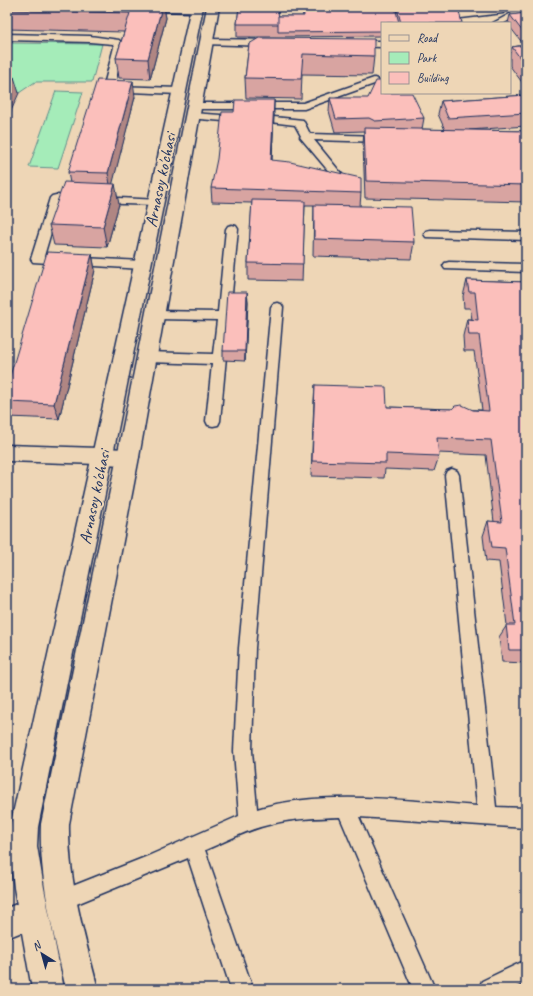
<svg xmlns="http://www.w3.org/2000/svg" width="533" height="996" viewBox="0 0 533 996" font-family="Caveat,sans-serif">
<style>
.green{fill:#a5ecb9;stroke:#608e8c}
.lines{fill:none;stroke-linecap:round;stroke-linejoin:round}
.lane-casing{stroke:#1b2f5e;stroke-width:3}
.street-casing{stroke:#1b2f5e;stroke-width:3}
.secondary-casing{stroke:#1b2f5e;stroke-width:3}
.lane{fill:#eed6b6;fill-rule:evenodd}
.street{fill:#eed6b6;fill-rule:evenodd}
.secondary{fill:#eed6b6;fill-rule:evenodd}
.wall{fill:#d8a4a1;stroke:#1b2f5e}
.shaded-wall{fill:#b08683;stroke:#1b2f5e}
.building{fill:#fbbfbb;stroke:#1b2f5e}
.labels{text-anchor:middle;stroke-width:4;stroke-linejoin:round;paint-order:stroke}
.street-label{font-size:17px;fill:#1b2f5e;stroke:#eed6b6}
</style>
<rect width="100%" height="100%" fill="#eed6b6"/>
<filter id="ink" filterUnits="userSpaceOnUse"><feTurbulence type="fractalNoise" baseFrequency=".025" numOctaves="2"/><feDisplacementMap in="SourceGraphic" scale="8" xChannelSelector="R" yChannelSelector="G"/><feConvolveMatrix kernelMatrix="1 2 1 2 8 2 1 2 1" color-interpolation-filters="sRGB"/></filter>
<g filter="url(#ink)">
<g class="green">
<polygon points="7,43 102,44 92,82 35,82 19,93 7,93"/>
<polygon points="56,91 83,92 58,168 29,167"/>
</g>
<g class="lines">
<g class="lane-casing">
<g id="lane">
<polygon points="523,7 526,7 526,12 504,23 493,23"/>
<polygon points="500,8 503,9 504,11 503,13 453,19 449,16 453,13"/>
<polygon points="7,34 90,36 119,40 124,47 114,86 179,88 184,91 179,94 105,91 103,89 114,47 113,44 90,42 7,40"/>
<polygon points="206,39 271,40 276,43 271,46 203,44 201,42 203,40"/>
<polygon points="353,41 382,41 382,47 350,46 348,44 350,42"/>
<polygon points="374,78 377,79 379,81 377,83 304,109 194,109 189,106 194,103 303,103"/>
<polygon points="192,113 235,116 240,119 235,122 188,118 187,116"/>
<polygon points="274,117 303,120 310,134 382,136 387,139 382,142 314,140 345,178 340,181 336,180 300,137 301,136 295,125 270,122 269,120"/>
<polygon points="56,195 160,200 162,202 160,204 156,205 60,202 44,256 142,261 146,262 148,265 146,268 142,269 33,262 31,259 50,198 52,196"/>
<polygon points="232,225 236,226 238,229 220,421 218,425 213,426 208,425 206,421 212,364 147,362 142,360 140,357 142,354 147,352 213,354 217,320 155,319 151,318 149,315 151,312 155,311 218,312 226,229 228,226"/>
<polygon points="430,230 526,232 526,240 426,237 424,234 426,231"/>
<polygon points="449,262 526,264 526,272 445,269 443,266 445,263"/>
<path d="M277,303L281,304L283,307L255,648L252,751L257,809C324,789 408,801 477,806L445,475L447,471L452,469L457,471L459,475L496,807L526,808V828L359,817L435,989H413L340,817C317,818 294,818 272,824C248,829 227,841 205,850L253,989H231L188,858L62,910L55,907L52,900L55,893L148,856L239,816L234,751L239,648L271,307L273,304Z"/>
<polygon points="526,960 526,982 512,989 479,989 482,981"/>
</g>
</g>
<g class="street-casing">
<g id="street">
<polygon points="148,7 202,7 202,8 201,11 196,12 154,11 149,10"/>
<polygon points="7,445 128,449 136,451 139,457 136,463 128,465 7,461"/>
<polygon points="33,897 44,901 48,912 44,923 7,938 7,908"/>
</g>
</g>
<g class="secondary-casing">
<g id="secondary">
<polygon points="191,7 203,7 38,827 37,846 44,888 64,989 32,989 14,888 9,846 10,827"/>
<path d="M207,7H219L139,457L69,824C68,881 84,934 98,989H66C54,934 39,881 41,824L117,457Z"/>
</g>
</g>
<use href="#lane" class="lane"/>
<use href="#street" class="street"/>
<use href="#secondary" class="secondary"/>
</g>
<g class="wall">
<polygon points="7,7 164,7 166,18 150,79 119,78 116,58 124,32 7,29"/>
<polygon points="239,7 279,7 278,16 303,16 302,7 395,7 396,12 397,8 447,8 447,7 488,7 488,9 458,9 462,23 382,23 382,36 278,37 237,37 237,24"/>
<polygon points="280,7 296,7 280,8"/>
<polygon points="526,13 526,84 524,85 510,66 510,54 512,47 524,45 510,27 510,23 508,23 510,15"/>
<polygon points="249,44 374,56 372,75 302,74 301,99 246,98 245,78"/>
<polygon points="526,95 526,126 469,130 526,131 526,202 365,198 363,144 364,131 335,132 329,111 330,98 424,118 422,129 445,130 438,114 441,101"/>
<polygon points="135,97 112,184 119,204 107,247 54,245 49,225 70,183 68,172"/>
<polygon points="274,114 272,160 361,193 360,206 414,242 411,259 313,256 314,205 305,205 302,281 248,280 248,263 252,203 212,202 211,188"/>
<polygon points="92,254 95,270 59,419 8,417 7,414 7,386"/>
<polygon points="467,280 526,282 526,663 502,662 499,637 507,625 499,562 486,561 483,536 488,521 494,522 486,455 438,453 439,456 434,471 385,469 384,478 311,476 314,400 315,385 387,407 482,410 474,351 464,351 463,336 467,319 472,319 470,308 464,308 463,296"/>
<polygon points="247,292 248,302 245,361 223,360 223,351"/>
</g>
<g class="shaded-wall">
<polygon points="162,7 164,7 166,18 150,79 148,59"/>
<polygon points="526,76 526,84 524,85"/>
<polygon points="14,77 19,93 7,120 7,94"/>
<polygon points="133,81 135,97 111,190 108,173"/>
<polygon points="274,100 274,114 271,174 271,160"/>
<polygon points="115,184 119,204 107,247 103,227"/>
<polygon points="92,254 95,270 59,419 54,404"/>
<polygon points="247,292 248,302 245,361 245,351"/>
</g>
<g class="building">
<polygon points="7,7 162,7 148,59 116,58 130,13 7,10"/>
<polygon points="239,7 278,7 279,24 237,24"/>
<polygon points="303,7 395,7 399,23 382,23 382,31 278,32 278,16 304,16"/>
<polygon points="397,8 458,8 462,23 401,23"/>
<polygon points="526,13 526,36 510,15"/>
<polygon points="259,38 374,39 374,56 303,54 301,79 245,78 249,44"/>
<polygon points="526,45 526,66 512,47"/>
<polygon points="7,77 14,77 7,94"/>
<polygon points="97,80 133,81 108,173 68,172"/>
<polygon points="376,81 382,81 382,93 412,93 424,118 375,121 369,118 336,119 330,98 368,98"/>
<polygon points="526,95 526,113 448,118 441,101"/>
<polygon points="235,100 274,100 271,160 290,162 361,178 361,193 211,188 217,159 222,112 234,112"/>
<polygon points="364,128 526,131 526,185 366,181"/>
<polygon points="64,182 115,184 103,227 49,225"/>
<polygon points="252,200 305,201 303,264 248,263"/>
<polygon points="314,205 411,207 414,242 314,239"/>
<polygon points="47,252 92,254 54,404 7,402 7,386"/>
<polygon points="467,280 526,282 526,650 509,650 506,625 515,625 505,548 492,547 488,521 502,522 491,440 437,438 439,456 386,454 386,463 312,461 315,385 386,387 387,407 452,409 455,406 462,405 473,410 489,411 479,335 469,335 467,319 478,320 475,292 469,292"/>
<polygon points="227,292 247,292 245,351 223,351"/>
</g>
</g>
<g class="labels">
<g class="street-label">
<text transform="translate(160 180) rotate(-78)" y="6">Arnasoy ko'chasi</text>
<text transform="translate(94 497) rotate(-78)" y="6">Arnasoy ko'chasi</text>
</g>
</g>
<rect width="533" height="996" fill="none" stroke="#eed6b6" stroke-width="24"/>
<rect x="12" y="12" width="509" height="972" fill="none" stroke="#1b2f5e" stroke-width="1.5" filter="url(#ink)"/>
<rect x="381" y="22" width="130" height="72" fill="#eed6b6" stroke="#9a9393"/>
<rect x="389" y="35" width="20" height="6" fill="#eed6b6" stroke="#9a9393"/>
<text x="417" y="42" font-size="12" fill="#1b2f5e">Road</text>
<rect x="389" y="52" width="20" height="12" fill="#a5ecb9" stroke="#9a9393"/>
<text x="417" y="62" font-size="12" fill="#1b2f5e">Park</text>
<rect x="389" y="72" width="20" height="12" fill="#fbbfbb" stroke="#9a9393"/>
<text x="417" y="82" font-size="12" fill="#1b2f5e">Building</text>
<g transform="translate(42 954) rotate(323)" stroke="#eed6b6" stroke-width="3" paint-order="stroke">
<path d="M0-3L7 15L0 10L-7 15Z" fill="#1b2f5e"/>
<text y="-6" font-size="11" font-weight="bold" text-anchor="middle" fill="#1b2f5e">N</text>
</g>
</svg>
